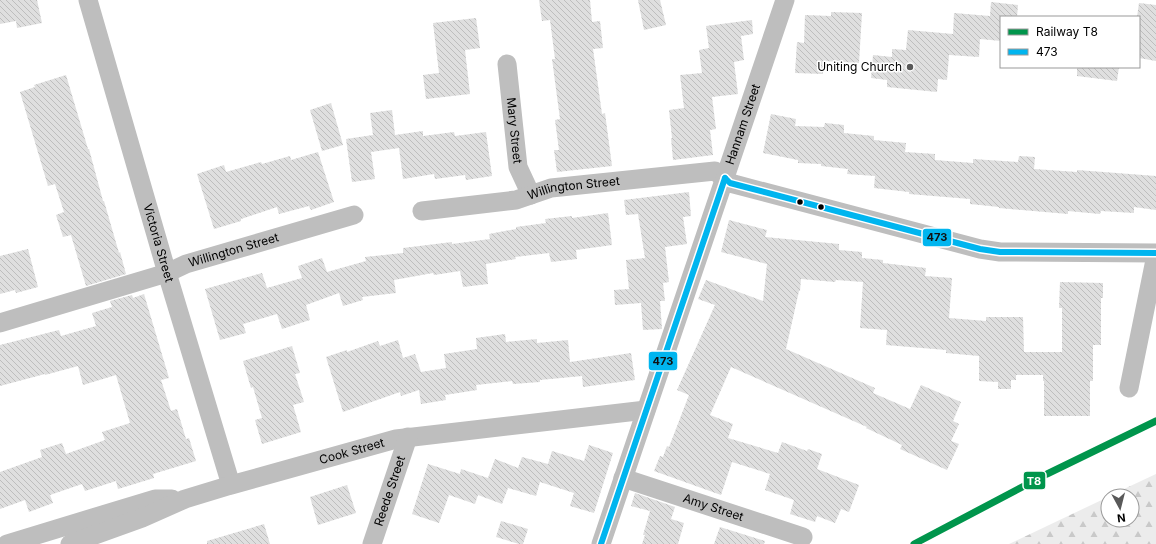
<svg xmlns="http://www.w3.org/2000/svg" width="1156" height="544" viewBox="0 0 1156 544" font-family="Inter,sans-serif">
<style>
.forest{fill:url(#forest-firs)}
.building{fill:url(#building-back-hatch)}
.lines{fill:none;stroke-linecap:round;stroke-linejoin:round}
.street{stroke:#bebebe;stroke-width:19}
.bus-1-casing{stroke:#fff;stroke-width:9}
.bus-1{stroke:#00b5ef;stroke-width:6}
.rail-1-casing{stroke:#fff;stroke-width:10}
.rail-1{stroke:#00954c;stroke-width:7}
.poi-dot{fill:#595959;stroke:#fff;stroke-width:1.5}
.bus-dot{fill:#000;stroke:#fff;stroke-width:1.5}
.labels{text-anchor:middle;stroke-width:3;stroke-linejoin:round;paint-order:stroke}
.poi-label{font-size:12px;fill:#000;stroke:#fff;text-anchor:end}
.street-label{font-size:12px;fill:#000;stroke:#fff}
.line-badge{stroke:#fff;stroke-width:1.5}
.badge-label{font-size:11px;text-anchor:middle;font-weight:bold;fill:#fff}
.pale-badge-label{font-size:11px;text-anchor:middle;font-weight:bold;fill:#111}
</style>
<defs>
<pattern id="forest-firs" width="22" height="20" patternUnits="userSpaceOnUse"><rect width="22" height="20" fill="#ececec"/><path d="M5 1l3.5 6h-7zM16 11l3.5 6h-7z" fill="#c9c9c9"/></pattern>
<pattern id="building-back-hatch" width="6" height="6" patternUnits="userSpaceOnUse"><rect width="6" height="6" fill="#dfdfdf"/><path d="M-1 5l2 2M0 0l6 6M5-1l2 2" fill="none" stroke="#bebebe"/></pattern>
</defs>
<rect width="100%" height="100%" fill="#fff"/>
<polygon class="forest" points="1156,474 1156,544 1009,544 1108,497 1108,520 1132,520 1132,496 1109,496"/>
<g class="building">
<polygon points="0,0 37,0 42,23 17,28 16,21 0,24"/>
<polygon points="539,0 590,0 592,22 600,21 603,48 593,49 602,114 605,113 612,166 557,172 554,150 559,150 555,120 560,119 552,59 555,59 550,20 542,21"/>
<polygon points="638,0 660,0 666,25 644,30"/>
<polygon points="991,2 1018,5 1017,17 1001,17 1001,41 980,39 979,57 949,55 947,80 938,79 937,92 887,87 887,80 871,78 873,55 892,57 892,49 906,50 908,30 953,34 954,13 990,16"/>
<polygon points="1139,3 1156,5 1156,61 1139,58 1139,17 1137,17"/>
<polygon points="831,12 862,13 859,63 823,61 823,74 795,73 797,42 804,43 805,15 831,16"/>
<polygon points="476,18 480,48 465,50 470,94 426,99 423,75 439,73 433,23"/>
<polygon points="752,20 753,34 741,36 744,60 734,62 738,94 712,97 716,129 710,130 713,155 673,160 671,138 672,138 669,110 684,108 680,75 702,73 699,50 709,48 706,26"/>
<polygon points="1077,67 1119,67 1117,81 1077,76"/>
<polygon points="66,75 88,149 89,149 103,201 104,201 119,253 120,252 126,274 86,286 71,235 63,237 56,215 64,212 55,184 48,186 20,92 35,87 34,85"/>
<polygon points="331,103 343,145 322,151 310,110"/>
<polygon points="392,110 395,135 423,131 423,136 454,132 455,136 486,132 492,176 466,180 465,175 435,179 434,174 403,179 399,148 371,152 375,179 352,182 346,139 373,135 370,113"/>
<polygon points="771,114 796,119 795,126 824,127 825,123 844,125 844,133 874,136 874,140 906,143 905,152 935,154 935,160 973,163 973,159 1018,162 1019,156 1035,157 1034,169 1077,172 1077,170 1156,176 1156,210 1134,207 1134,213 1101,211 1100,214 1068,211 1068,214 999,208 999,207 970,204 970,199 909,194 909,192 874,188 875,176 847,174 848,169 821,166 821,164 798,163 798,160 763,153"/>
<polygon points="318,152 334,202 311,210 309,206 279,214 277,207 241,219 241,221 214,229 197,174 224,165 226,172 261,162 262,164 290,156 291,160"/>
<polygon points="689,192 691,216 683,217 687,244 665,247 669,282 663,283 665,301 660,301 662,329 643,330 641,303 615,305 614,290 629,289 626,260 645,258 638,214 626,215 624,200"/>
<polygon points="608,213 612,245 576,250 577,259 551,262 549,253 515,257 516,259 486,264 488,284 463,287 460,271 434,275 433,273 394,280 396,293 362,297 363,300 343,306 339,293 306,305 310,320 282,329 277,314 243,324 246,333 220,340 205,289 262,273 267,288 302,278 298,266 322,258 327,272 366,261 365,257 403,253 403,248 452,242 452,244 490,239 489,234 516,229 516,227 546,223 545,219 572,216 572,218"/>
<polygon points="729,220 767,230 765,237 839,244 839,250 862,252 862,258 883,260 883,263 926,268 925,276 952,278 949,318 986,321 986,317 1023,317 1024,352 1062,352 1062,308 1059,308 1060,282 1103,283 1103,298 1101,298 1101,345 1093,345 1093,381 1090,381 1090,416 1044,416 1044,381 1043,381 1043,375 1016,375 1016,380 1011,380 1011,389 998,389 998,382 979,381 979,356 946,353 946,350 886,345 887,330 860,328 863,282 836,280 835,282 801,279 800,291 799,291 786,349 875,388 873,393 910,409 921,385 961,402 953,421 959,424 951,441 959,444 947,470 900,449 902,445 866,428 867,427 731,367 710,415 733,424 728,438 778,453 782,442 807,451 808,449 822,454 817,469 859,485 849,512 841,509 835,523 817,516 815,522 790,514 794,500 765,490 770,474 732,462 721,495 654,471 660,456 663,457 667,446 669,447 689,395 677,390 715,305 698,299 706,280 763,301 767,264 721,252"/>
<polygon points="28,249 38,287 16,293 15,290 0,294 0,256"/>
<polygon points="144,294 169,378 161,380 171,411 177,409 186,439 189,438 196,461 153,474 154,478 118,489 116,481 85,491 82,484 50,495 53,503 29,512 25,500 0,509 0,472 42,457 40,450 62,443 66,454 105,440 102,432 130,423 116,375 83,385 78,366 45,375 45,374 0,386 0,345 59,330 61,336 96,326 92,313 112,307 110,301 132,295 133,298"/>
<polygon points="505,334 506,342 537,339 537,343 568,340 570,362 631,353 635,380 583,387 582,376 540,380 540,382 513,384 512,381 476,385 477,390 445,395 446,400 421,404 419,390 401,396 400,392 343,412 326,357 347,350 347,352 378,341 380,346 398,340 403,358 415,354 421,372 446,368 444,354 477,349 476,338"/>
<polygon points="292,346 300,373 295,374 304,402 293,405 301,432 262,444 255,420 262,418 253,387 251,388 243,361"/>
<polygon points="589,445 613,453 594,513 570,506 574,493 540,482 536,496 508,488 502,504 478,495 475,504 449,495 439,523 412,514 428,464 460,474 461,469 488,478 495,459 518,468 522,457 548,464 552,451 584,461"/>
<polygon points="347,485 356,513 318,525 310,497"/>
<polygon points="635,493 675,507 671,519 684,523 678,544 642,544 645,535 643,535 650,511 631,506"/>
<polygon points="501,521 528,529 523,544 519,544 496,537"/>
<polygon points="264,524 270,544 207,544 207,541"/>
<polygon points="720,527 765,541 764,544 714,544"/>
</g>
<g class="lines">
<g class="street">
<path id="s1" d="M88,0L167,273L231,485"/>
<path id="s2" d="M507,64L518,167L531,195"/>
<path id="s3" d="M422,211L516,200L551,188L715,171L730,183L980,249L1000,252L1156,253"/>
<path id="s4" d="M0,323L167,273L186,264L354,215"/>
<polyline points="1129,388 1156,255"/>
<path id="s5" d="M623,478L803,537"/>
<polyline points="7,544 155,499 172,499"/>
<path id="s6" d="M70,544L142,518L185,499L231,485L396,439L646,410"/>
<path id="s7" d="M372,544L408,437"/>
<path id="s8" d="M601,544L785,0"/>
</g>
<g class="bus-1-casing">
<g id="bus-1">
<polyline points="725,178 730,183 980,249 1000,252 1156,253"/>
<polyline points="601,544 725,178"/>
</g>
</g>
<use href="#bus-1" class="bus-1"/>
<g class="rail-1-casing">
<polyline id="rail-1" points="914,544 1047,474 1156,421"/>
</g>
<use href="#rail-1" class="rail-1"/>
</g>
<circle class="poi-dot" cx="910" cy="67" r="4"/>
<g class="bus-dot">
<circle cx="800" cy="202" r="3.5"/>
<circle cx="821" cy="207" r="3.5"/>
</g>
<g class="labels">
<g class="poi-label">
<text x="902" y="71">Uniting Church</text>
</g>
<g class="street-label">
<text dy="4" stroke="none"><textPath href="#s8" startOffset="443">Hannam Street</textPath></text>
<text dy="4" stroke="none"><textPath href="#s2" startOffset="67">Mary Street</textPath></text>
<text dy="4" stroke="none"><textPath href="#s3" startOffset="154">Willington Street</textPath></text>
<text dy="4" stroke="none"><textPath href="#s1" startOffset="253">Victoria Street</textPath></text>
<text dy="4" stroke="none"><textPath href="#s4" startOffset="245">Willington Street</textPath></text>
<text dy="4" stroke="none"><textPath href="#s6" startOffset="297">Cook Street</textPath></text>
<text dy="4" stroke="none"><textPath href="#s7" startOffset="56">Reede Street</textPath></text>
<text dy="4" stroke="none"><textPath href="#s5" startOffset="95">Amy Street</textPath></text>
</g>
</g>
<g class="line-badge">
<rect x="922" y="228" width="30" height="19" rx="4" fill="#00b5ef"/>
<rect x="648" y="351" width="30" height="20" rx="4" fill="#00b5ef"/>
<rect x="1023" y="471" width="23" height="19" rx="4" fill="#00954c"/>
</g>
<g class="badge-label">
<text x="1034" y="485">T8</text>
</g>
<g class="pale-badge-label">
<text x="937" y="241">473</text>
<text x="663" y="365">473</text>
</g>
<rect x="1000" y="16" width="140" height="52" fill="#ffffff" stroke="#999999"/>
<rect x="1008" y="29" width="20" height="6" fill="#00954c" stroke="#999999"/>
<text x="1036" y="36" font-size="12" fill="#000000">Railway T8</text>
<rect x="1008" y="49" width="20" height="6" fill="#00b5ef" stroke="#999999"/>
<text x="1036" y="56" font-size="12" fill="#000000">473</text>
<g transform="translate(1120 508) rotate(173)"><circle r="19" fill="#ffffff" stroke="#999999"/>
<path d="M0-3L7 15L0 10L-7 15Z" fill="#595959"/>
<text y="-6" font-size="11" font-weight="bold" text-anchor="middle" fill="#000000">N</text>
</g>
</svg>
